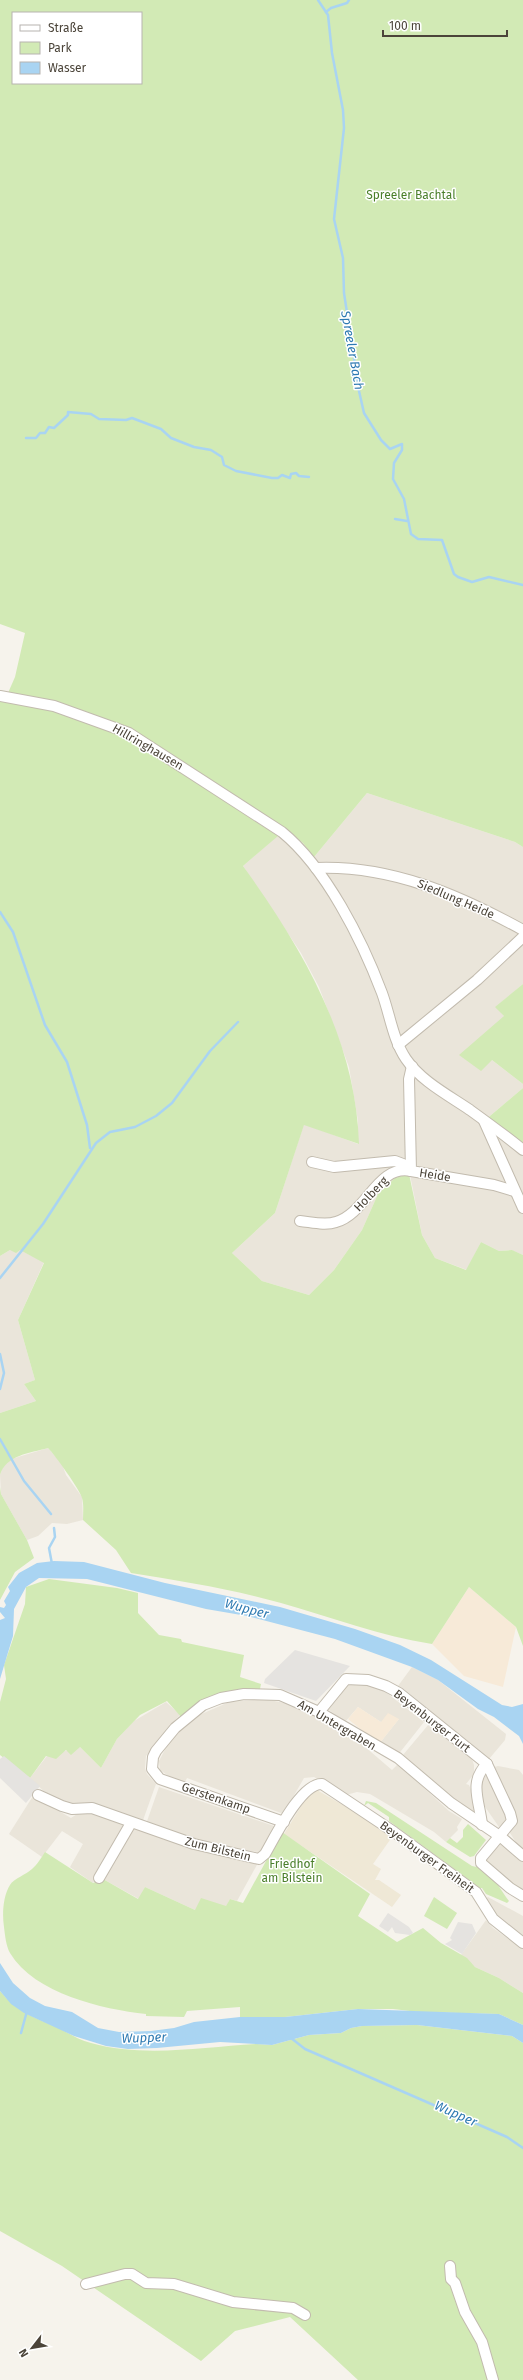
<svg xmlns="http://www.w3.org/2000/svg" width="523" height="2380" viewBox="0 0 523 2380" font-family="'Fira Sans',sans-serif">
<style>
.residential{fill:#eae5da}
.commercial{fill:#f7ead8}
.education{fill:#efe8d6}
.green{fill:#d2eab5;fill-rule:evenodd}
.parking{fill:#e5e3e0}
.water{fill:#a9d4f2}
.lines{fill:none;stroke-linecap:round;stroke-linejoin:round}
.stream{stroke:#a9d4f2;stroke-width:2.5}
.minor-casing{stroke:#c2bbae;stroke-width:12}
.minor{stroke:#fff;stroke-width:10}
.labels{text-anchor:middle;stroke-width:3;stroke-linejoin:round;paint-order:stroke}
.park-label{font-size:12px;fill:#4a7f2a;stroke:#fff}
.street-label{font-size:12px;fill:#4b4439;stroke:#fff}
.water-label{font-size:13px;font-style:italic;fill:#2e7ab2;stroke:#fff}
</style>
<rect width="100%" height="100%" fill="#f6f3ec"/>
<g class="residential">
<polygon points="367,793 515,842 523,847 523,984 496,1007 504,1016 492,1060 523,1084 523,1088 485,1120 523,1150 523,1255 511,1250 499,1251 481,1242 467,1270 435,1258 422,1235 410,1175 378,1194 362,1230 334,1270 309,1295 262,1281 232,1253 275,1213 304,1124 358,1144 358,1121 349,1067 319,987 301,953 243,866 285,829 303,843 314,857"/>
<polygon points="10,1250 20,1250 44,1262 18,1320 35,1380 24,1384 36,1401 0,1413 0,1256"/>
<polygon points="48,1448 62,1464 66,1475 82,1497 83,1520 67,1524 52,1523 38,1536 27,1540 1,1494 0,1475 3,1466 8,1460"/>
<polygon points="412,1667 438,1680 506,1734 505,1740 489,1759 404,1689 398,1686"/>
<polygon points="359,1682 383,1690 424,1722 397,1756 379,1744 399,1719 381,1722 358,1707 345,1722 325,1707 346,1684"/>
<polygon points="264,1699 285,1703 312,1714 364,1746 392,1770 398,1764 449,1811 462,1819 457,1827 458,1830 446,1842 434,1832 370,1794 357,1792 346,1795 314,1777 304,1778 285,1811 281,1813 187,1778 185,1782 170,1777 160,1770 159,1761 169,1742 178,1731 197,1716 229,1702"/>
<polygon points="166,1702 180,1715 170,1725 146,1756 145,1768 147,1774 156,1784 142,1823 51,1798 30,1778 47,1756 80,1747 101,1768 117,1739 134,1721"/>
<polygon points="429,1724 472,1759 474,1765 474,1774 466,1784 469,1785 478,1807 474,1812 452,1797 403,1755"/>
<polygon points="498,1766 519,1770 523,1775 523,1853 508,1830 517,1823 497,1777 494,1767"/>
<polygon points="485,1773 488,1773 510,1818 499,1827 479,1798 479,1785"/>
<polygon points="159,1787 277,1827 266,1847 258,1852 206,1844 146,1824"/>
<polygon points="33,1796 71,1818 82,1811 98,1814 125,1826 93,1883 70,1867 83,1844 62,1831 42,1857 9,1834"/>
<polygon points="132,1828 201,1851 258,1863 237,1901 230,1899 226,1907 195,1910 145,1887 139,1899 103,1879"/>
<polygon points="502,1843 523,1861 523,1895 485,1860"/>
<polygon points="488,1897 523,1916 523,1937 496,1916 485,1899"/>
<polygon points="486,1920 493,1928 523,1949 523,1993 499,1978 475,1967 461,1955"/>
</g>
<g class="commercial">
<polygon points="469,1587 516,1627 503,1687 464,1676 432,1644"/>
<polygon points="358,1707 381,1722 388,1713 399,1719 379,1744 348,1719"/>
</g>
<polygon class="education" points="317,1790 372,1822 392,1837 373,1864 381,1869 375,1880 379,1880 401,1895 392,1907 284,1834 308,1795"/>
<g class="green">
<path d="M0,0H523V847L515,842L367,793L314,857L303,843L285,829L130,729L8,693L15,677L25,633L0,624ZM13,13H141V83H13Z"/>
<path d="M0,700L54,710L128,738L278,836L243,866C303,949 356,1040 359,1144L304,1125L275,1213L232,1253L262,1281L309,1295L334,1270L362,1230L378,1194L395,1178L409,1174L422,1235L435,1258L466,1270L481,1242L499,1251L512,1250L523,1255V1646L516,1627L469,1587L432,1644C380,1636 331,1617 281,1603C232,1589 181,1581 131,1573L116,1550L83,1520C83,1513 84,1504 82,1498C80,1490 55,1455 48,1448C30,1453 6,1455 0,1475V1413L36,1401L24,1384L35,1380L18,1320L44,1263L20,1250L16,1253L10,1250L0,1256Z"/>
<polygon points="523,984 523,1084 492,1060 481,1071 459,1055 504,1016 495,1007"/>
<polygon points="523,1088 523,1150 484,1121"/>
<polygon points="0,1487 1,1494 27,1540 34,1558 15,1572 0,1600"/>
<polygon points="49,1579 117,1588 138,1593 138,1613 159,1635 181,1639 182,1642 244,1655 240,1677 261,1684 260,1689 237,1692 181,1717 167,1701 140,1715 117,1739 101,1768 80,1747 71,1755 66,1750 56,1759 46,1756 30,1778 0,1755 0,1702 6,1679 4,1665 25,1604 26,1587"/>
<path d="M366,1801L376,1803L472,1866C492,1869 498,1887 509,1901L507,1903L486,1894L482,1888H480L389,1821V1817L368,1803L364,1806Z"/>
<polygon points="468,1824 486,1840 474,1856 470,1857 446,1842 450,1838 457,1843 463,1837 463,1830"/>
<path d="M282,1832L370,1894L358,1916L397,1942L423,1928L441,1943L467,1958L475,1967L499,1978L523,1993V2025L499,2014L418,2012L393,2009H358L285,2017H240V2007L187,2011L184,2017L146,2016V2014C102,2009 35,1994 10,1953C6,1946 5,1935 4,1927C2,1914 3,1896 10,1885C14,1878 26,1875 32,1869C37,1865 41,1858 45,1852L93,1883L103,1879L138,1899L145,1887L195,1910L201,1898L226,1906L230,1899L243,1903Z"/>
<polygon points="434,1897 457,1913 447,1929 424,1916"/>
<path d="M0,1991C17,2011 32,2017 55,2026C67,2032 78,2040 91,2043C144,2058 203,2047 257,2044L272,2045L309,2035L341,2033L351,2028L362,2026L417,2025L512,2036L523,2043V2380H358L290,2317L235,2331L201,2361L62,2266L0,2231Z"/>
</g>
<g class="parking">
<polygon points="295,1650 350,1666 316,1701 264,1683 265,1679"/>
<polygon points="4,1756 40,1786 26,1803 0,1778 0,1759"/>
<polygon points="388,1913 409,1927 413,1933 410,1935 395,1933 392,1927 388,1932 379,1926"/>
<polygon points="458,1922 472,1924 476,1933 462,1954 445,1944 452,1940 450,1938"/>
</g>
<g class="water">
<polygon points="54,1561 84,1562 165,1583 280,1607 355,1629 400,1645 431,1660 502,1705 512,1707 523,1704 523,1744 519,1736 494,1717 478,1709 438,1680 412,1667 335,1639 247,1616 206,1609 87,1579 39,1578 26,1587 14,1609 13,1636 0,1679 0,1620 5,1618 0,1612 0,1607 4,1608 6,1605 4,1601 10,1591 8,1587 19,1573 37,1563"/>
<polygon points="0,1963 13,1983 30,1998 45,2006 72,2012 98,2028 119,2032 151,2031 174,2028 194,2022 240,2017 285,2017 358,2009 499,2014 523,2025 523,2043 512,2036 417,2025 362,2026 351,2028 341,2033 309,2035 272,2045 220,2042 157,2048 128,2049 106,2046 74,2036 24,2013 11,2004 0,1991"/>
</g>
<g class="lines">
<g class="stream">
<polyline points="318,0 328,15 332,53 343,110 344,128 334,219 343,258 344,293 359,391 364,413 381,440 390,449 402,444 402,450 394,463 393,479 404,499 411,534 418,539 442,540 454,574 458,577 472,582 489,577 523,585"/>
<polyline points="326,12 331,8 347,3 349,0"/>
<polyline points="26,438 36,438 40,433 45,433 49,427 54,428 68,415 68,412 91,414 99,419 126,420 132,418 161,429 171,438 194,447 211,450 222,457 224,465 236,471 272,478 278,478 282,475 290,478 291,474 296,473 299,476 309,477"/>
<polyline points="395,519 407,521"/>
<polyline points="0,912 13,932 45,1025 67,1062 87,1125 90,1148"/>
<polyline points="0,1278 43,1224 96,1143 110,1132 135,1127 156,1116 172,1103 210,1051 238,1022"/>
<polyline points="0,1354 4,1373 0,1389"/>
<polyline points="0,1439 24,1481 51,1514"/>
<polyline points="52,1564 49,1548 55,1537 54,1528"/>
<polyline points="21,2033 27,2011"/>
<polyline points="291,2038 305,2049 507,2137 523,2148"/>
</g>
<g class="minor-casing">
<g id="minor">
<path d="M0,696L54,706L129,733L282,832C326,868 362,940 382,993C390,1015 393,1040 406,1059C421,1081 448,1095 470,1110C488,1123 506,1136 523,1150"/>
<path d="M316,868C391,865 459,895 523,930"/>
<polyline points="398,1045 477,980 523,937"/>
<polyline points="412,1066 409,1079 411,1171 494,1185 514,1191"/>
<polyline points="484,1121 523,1208"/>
<polyline points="312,1162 334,1167 395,1161 403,1164 409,1170"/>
<path d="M300,1221C311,1222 325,1226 336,1222C367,1213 377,1164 411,1171"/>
<polyline points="319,1712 346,1679 368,1680 386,1686 399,1693 487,1764 510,1813 512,1821 481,1858 481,1863 510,1888 523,1896"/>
<path d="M38,1795L62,1806L72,1809L92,1808L194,1844L259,1859L265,1854C275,1837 301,1783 322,1784L394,1832L476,1892L493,1919L523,1943"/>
<polyline points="284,1822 160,1779 152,1769 153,1757 156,1751 175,1728 203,1705 221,1698 244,1694 280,1695 319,1712 398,1758 451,1803 501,1837 523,1856"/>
<path d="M482,1825C480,1802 468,1782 487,1764"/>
<polyline points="99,1878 131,1823"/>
<polyline points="450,2266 451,2279 455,2283 465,2312 482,2342 493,2380"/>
<polyline points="86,2284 125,2274 132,2274 146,2283 174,2284 233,2302 293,2308 305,2315"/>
</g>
</g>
<use href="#minor" class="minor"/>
</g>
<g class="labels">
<g class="park-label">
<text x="411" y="199">Spreeler Bachtal</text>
<text x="292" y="1868">Friedhof<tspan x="292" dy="14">am Bilstein</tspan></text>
</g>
<g class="street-label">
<text transform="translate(148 747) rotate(30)" y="4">Hillringhausen</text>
<text transform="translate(456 899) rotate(23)" y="4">Siedlung Heide</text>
<text transform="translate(435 1175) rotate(9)" y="4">Heide</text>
<text transform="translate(371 1194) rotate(-46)" y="4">Holberg</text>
<text transform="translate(432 1721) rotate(38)" y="4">Beyenburger Furt</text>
<text transform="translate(337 1725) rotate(30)" y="4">Am Untergraben</text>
<text transform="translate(216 1798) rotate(19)" y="4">Gerstenkamp</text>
<text transform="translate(218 1849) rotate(14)" y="4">Zum Bilstein</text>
<text transform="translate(427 1857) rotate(36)" y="4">Beyenburger Freiheit</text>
</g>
<g class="water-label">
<text transform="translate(353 350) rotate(80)" y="5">Spreeler Bach</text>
<text transform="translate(247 1608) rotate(15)" y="5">Wupper</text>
<text transform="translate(144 2037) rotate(-2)" y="5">Wupper</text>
<text transform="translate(456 2113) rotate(24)" y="5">Wupper</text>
</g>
</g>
<rect x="12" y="12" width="130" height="72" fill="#ffffff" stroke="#b7b4b0"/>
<rect x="20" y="25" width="20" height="6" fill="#ffffff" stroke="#b7b4b0"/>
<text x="48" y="32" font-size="12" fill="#4b4439">Straße</text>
<rect x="20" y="42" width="20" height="12" fill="#d2eab5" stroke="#b7b4b0"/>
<text x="48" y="52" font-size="12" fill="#4b4439">Park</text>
<rect x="20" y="62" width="20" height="12" fill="#a9d4f2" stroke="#b7b4b0"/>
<text x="48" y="72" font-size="12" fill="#4b4439">Wasser</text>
<g transform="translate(32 2348) rotate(239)" stroke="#ffffff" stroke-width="3" paint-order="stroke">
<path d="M0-3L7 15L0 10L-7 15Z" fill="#4b4439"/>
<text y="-6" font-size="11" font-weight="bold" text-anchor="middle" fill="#4b4439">N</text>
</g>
<path d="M383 30v6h124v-6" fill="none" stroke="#4b4439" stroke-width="2"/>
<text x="389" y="30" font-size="12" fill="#4b4439" stroke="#ffffff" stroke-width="3" paint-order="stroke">100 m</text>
</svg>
